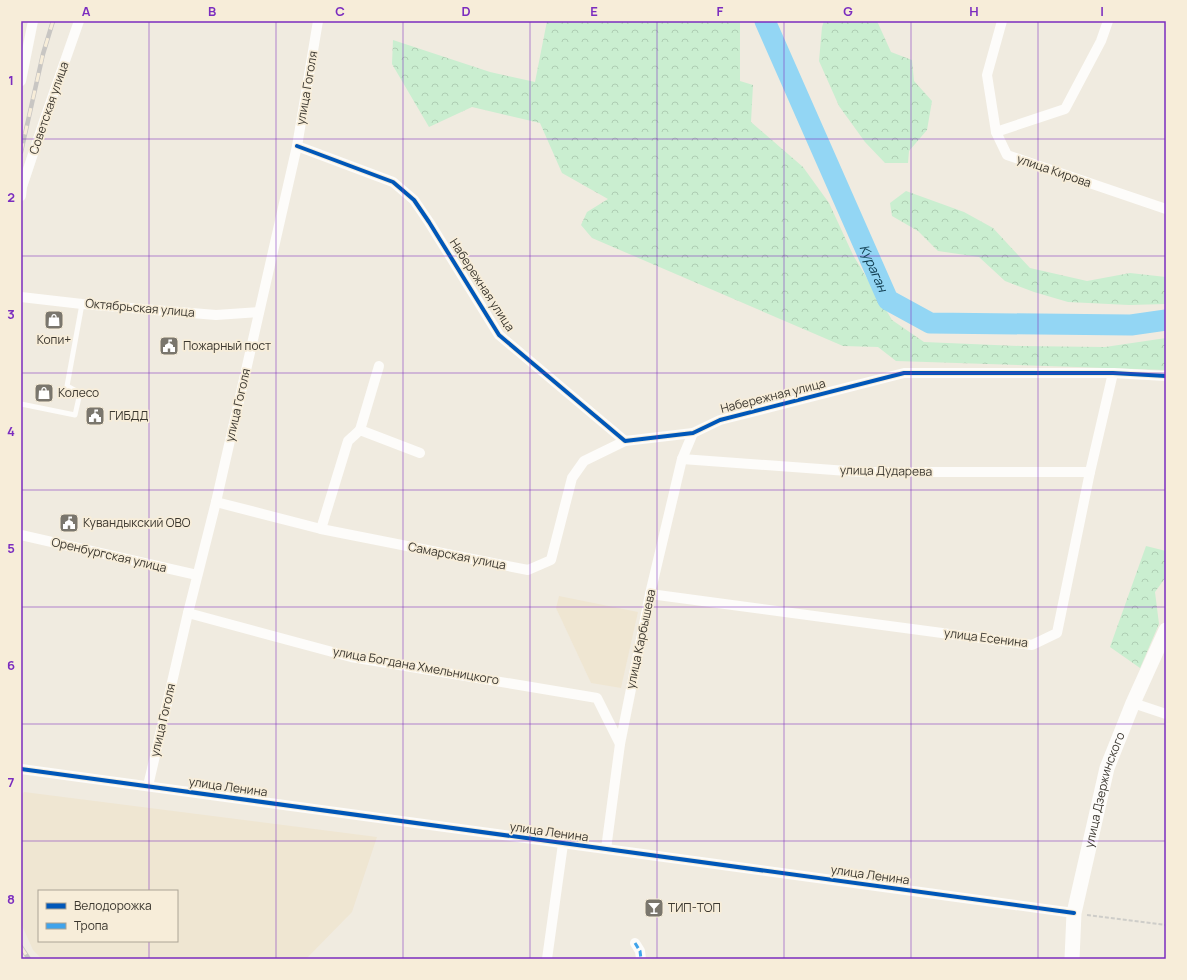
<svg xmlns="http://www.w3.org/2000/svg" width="1187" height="980" viewBox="0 0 1187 980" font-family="Manrope,sans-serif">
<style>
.built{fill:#efe6d2;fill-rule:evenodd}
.forest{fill:url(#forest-crowns)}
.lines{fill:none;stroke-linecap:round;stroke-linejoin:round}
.river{stroke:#93d6f4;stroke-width:21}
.path{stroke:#cecdc9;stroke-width:2;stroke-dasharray:4 2;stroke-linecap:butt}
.lane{stroke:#fdfcfa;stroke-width:5}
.street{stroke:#fdfcfa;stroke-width:10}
.secondary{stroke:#fdfcfa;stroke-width:15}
.rail-casing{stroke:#c8c6c3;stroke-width:4.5}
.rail{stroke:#f7edd9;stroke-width:3;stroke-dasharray:9;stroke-linecap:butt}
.quiet{stroke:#3fa3eb;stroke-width:3;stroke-dasharray:6 3;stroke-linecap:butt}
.cycleway-casing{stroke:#f7edd9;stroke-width:6}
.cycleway{stroke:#0057b8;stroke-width:4}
.grid{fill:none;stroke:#7b2cbf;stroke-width:1;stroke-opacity:0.55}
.labels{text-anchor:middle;stroke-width:3.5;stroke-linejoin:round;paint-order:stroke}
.street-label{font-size:12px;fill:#3b372f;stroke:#f7edd9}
.poi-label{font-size:12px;fill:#3b372f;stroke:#f7edd9;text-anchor:start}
.water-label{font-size:13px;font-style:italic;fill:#0d394c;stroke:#f7edd9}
.neatline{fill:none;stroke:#7b2cbf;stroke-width:1.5}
.grid-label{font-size:13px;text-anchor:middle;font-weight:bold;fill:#7b2cbf}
</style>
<defs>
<pattern id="forest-crowns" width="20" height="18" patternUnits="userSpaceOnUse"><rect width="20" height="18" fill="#caeed0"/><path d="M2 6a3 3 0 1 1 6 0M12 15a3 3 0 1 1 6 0" fill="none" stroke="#aecdb3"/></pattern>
</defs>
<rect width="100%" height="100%" fill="#f0ebe0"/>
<g class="built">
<polygon points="559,596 638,612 621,688 591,683 556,608"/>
<path d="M24,792L377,837L352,912L306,959H42L33,950L21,923V796ZM39,891H177V941H39Z"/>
</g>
<g class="forest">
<polygon points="547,21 740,21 740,81 753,85 751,122 803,167 829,203 853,255 892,320 924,342 1021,346 1105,347 1166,338 1166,370 896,361 878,347 843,346 592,238 581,225 587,212 608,199 562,173 540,123 472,107 429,127 392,64 393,40 490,72 535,82"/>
<polygon points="824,21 877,21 891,52 912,60 914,81 932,101 927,130 909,151 908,163 885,163 865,142 839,106 819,61 822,27"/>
<polygon points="906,191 964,212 993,228 1030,268 1087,281 1130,273 1166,277 1166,304 1129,305 1068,302 1034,292 1005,281 979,257 938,251 918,231 892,216 890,203"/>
<polygon points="1146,546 1166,551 1166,577 1155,592 1159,624 1140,668 1110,647"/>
</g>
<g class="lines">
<path class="river" id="s1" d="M765,21L888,300L930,323L1131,325L1166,320"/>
<polyline class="path" points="1087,915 1166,925"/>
<polyline class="lane" points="21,404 75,415 80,393 67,386 82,304"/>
<g class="street">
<polyline points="1002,21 987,75 996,132 1007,155 1166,209"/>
<polyline points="21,81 33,21"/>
<polyline points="996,132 1065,109 1101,41 1108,21"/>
<polyline points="297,146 393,182 414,200 429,222 499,335 625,441 693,433 720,420 904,373 1113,373 1166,376"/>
<polyline points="21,196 22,187 45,118 79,21"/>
<polyline points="21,297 82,304 216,315 259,312"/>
<polyline points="360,430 379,366"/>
<polyline points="682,459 861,472 1090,472"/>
<polyline points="216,502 321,529 528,570 551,560 572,478 584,461 625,441"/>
<polyline points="321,529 348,441 360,430 420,453"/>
<polyline points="21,535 197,575"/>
<polyline points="650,594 1032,645 1057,633 1090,472 1113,373"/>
<polyline points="188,613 351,657 597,698 620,744"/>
<polyline points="1133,703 1166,714"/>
<polyline points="21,769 1074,913"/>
<polyline points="148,786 188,613 216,502 297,146 318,21"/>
<polyline points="606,849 620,744 650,594 682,459 693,433"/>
<polyline points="635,943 640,951 641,959"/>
<polyline points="547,959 563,844"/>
</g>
<path class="secondary" id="s2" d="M1072,959L1074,913L1107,768L1133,703L1166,630"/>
<g class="rail-casing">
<g id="rail">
<polyline points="21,152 43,54 53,21"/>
<polyline points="21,947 29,959"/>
</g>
</g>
<use href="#rail" class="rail"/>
<polyline class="quiet" points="635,943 640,951 641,959"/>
<g class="cycleway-casing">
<g id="cycleway">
<polyline points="297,146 393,182 414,200 429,222 499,335 625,441 693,433 720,420 904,373 1113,373 1166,376"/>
<polyline points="21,769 1074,913"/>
</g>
</g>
<use href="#cycleway" class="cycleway"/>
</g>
<path class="grid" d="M149,21V891M276,21V959M403,21V959M530,21V959M657,21V959M784,21V959M911,21V959M1038,21V959M21,139H1166M21,256H1166M21,373H1166M21,490H1166M21,607H1166M21,724H1166M21,841H1166M149,941V959"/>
<defs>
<g id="shop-square" transform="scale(1)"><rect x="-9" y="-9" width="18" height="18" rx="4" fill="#7a766d" stroke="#f7edd9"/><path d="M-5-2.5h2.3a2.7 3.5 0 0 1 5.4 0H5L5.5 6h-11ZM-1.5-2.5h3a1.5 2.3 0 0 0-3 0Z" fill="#fff"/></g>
<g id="civic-square" transform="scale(1)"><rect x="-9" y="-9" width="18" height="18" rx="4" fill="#7a766d" stroke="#f7edd9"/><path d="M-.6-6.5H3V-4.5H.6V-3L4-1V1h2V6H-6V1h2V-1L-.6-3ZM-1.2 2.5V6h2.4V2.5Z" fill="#fff"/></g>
<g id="bar-square" transform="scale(1)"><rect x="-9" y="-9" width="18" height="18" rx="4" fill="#7a766d" stroke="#f7edd9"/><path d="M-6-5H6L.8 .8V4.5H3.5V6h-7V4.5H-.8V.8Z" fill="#fff"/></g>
</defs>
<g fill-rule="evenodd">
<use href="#shop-square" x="54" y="320"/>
<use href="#civic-square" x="169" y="346"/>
<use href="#shop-square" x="44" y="393"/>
<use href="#civic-square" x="95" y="416"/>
<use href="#civic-square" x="69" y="523"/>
<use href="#bar-square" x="654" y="908"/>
</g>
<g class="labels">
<g class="street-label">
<text transform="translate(307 88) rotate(-80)" y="4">улица Гоголя</text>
<text transform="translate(49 108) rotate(-71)" y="4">Советская улица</text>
<text transform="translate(1054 171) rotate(19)" y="4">улица Кирова</text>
<text transform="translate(482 285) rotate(57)" y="4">Набережная улица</text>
<text transform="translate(140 308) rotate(5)" y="4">Октябрьская улица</text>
<text transform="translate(773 396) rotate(-14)" y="4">Набережная улица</text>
<text transform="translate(238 405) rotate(-77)" y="4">улица Гоголя</text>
<text transform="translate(886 471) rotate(1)" y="4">улица Дударева</text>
<text transform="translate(109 555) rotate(13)" y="4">Оренбургская улица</text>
<text transform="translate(457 556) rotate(11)" y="4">Самарская улица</text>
<text transform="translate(986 638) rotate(7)" y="4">улица Есенина</text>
<text transform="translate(641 639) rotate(-78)" y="4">улица Карбышева</text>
<text transform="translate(416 666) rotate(10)" y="4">улица Богдана Хмельницкого</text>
<text transform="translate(163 720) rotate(-77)" y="4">улица Гоголя</text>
<text transform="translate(228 787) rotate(8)" y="4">улица Ленина</text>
<text dy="4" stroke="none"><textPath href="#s2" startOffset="173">улица Дзержинского</textPath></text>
<text transform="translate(549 832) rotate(8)" y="4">улица Ленина</text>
<text transform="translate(870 875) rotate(8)" y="4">улица Ленина</text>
</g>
<g class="poi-label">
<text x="54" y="344" text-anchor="middle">Копи+</text>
<text x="183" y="350">Пожарный пост</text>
<text x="58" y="397">Колесо</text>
<text x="109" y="420">ГИБДД</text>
<text x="83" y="527">Кувандыкский ОВО</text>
<text x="668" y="912">ТИП-ТОП</text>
</g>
<g class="water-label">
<text dy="5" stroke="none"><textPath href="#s1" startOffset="270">Кураган</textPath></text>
</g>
</g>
<rect width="1187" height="980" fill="none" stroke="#f7edd9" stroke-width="44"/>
<rect x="38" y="890" width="140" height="52" fill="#f7edd9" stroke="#aca495"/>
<rect x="46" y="903" width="20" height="6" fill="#0057b8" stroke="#aca495"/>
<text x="74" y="910" font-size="12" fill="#3b372f">Велодорожка</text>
<rect x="46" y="923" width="20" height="6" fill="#3fa3eb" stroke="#aca495"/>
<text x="74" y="930" font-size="12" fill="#3b372f">Тропа</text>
<rect x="22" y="22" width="1143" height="936" class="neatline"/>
<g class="grid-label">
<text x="86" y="16">A</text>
<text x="212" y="16">B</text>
<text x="340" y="16">C</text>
<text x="466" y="16">D</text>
<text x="594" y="16">E</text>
<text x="720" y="16">F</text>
<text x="848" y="16">G</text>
<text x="974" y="16">H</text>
<text x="1102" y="16">I</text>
<text x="11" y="85">1</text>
<text x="11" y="202">2</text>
<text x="11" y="319">3</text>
<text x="11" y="436">4</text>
<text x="11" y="553">5</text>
<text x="11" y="670">6</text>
<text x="11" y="787">7</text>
<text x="11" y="904">8</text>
</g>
</svg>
